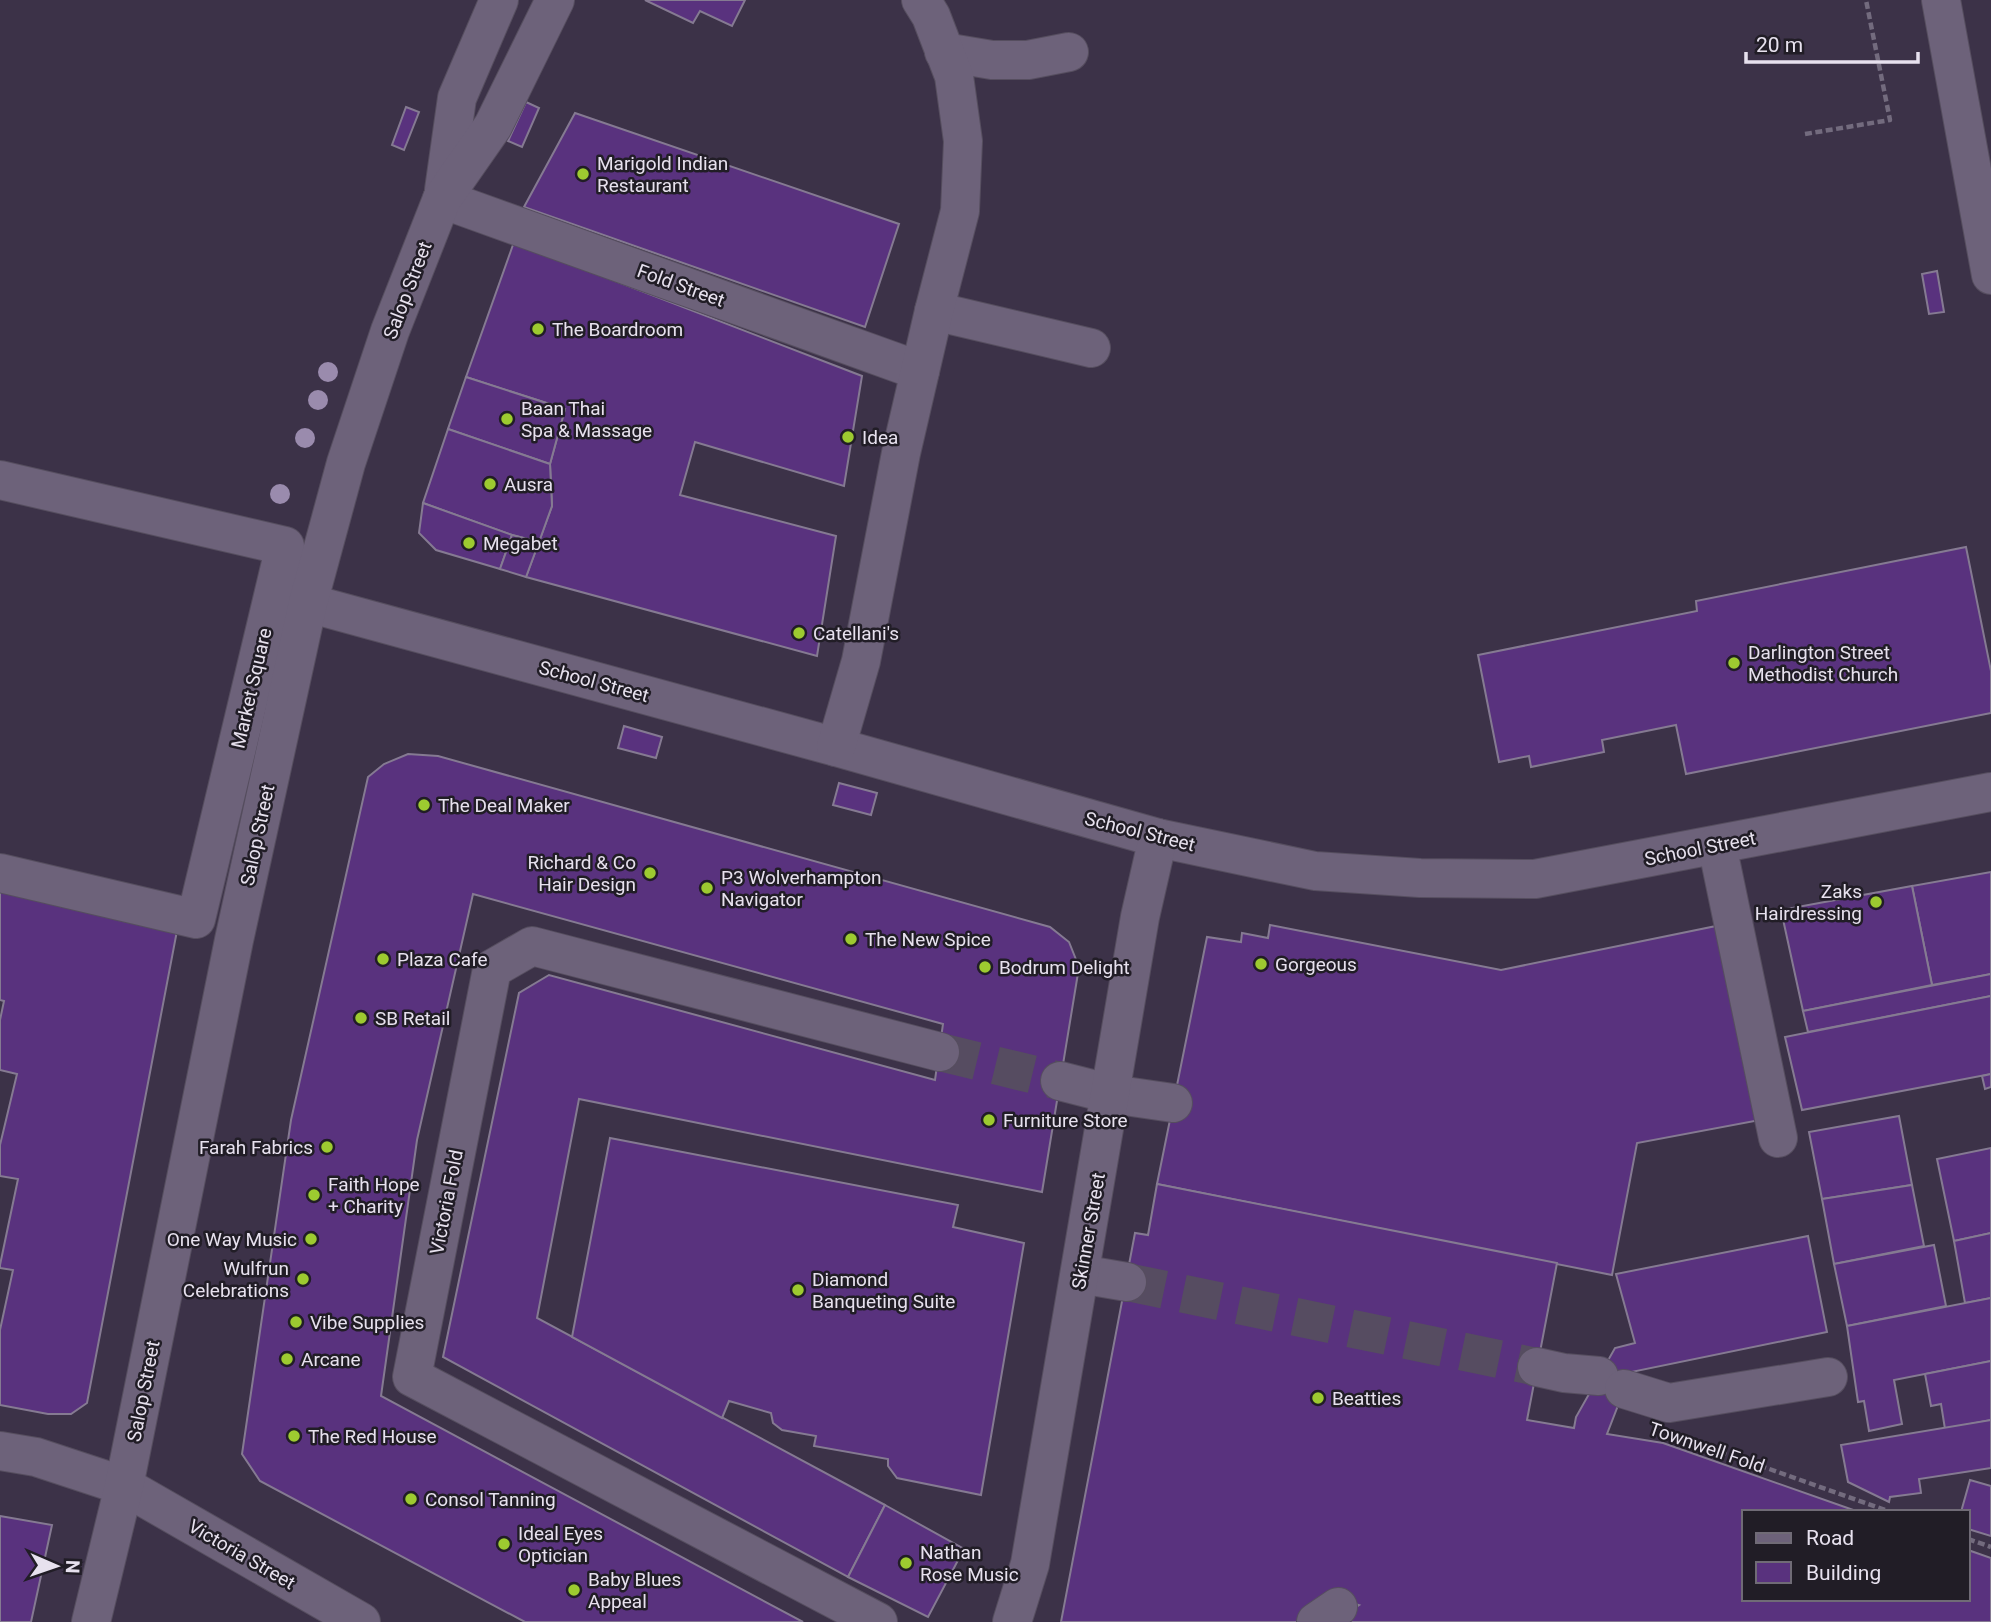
<svg xmlns="http://www.w3.org/2000/svg" width="1991" height="1622" viewBox="0 0 1991 1622" font-family="Roboto,sans-serif">
<style>
.building{fill:#59327e;stroke:#857a92;stroke-width:2}
.lines{fill:none;stroke-linecap:round;stroke-linejoin:round}
.minor-tunnel{stroke:#564c61;stroke-width:38;stroke-dasharray:38 19;stroke-linecap:butt}
.minor-casing{stroke:#564e5f;stroke-width:40}
.path{stroke:#736b7e;stroke-width:4.5;stroke-dasharray:7 3.5;stroke-linecap:butt}
.minor{stroke:#6d627a;stroke-width:38}
.tree{fill:#9a8bad}
.poi-dot{fill:#9dca30;stroke:#211d26;stroke-width:2.5}
.labels{text-anchor:middle;stroke-width:5;stroke-linejoin:round;paint-order:stroke}
.poi-label{font-size:19px;fill:#e7e1ee;stroke:#211d26;text-anchor:start}
.street-label{font-size:19px;fill:#e7e1ee;stroke:#211d26}
</style>
<rect width="100%" height="100%" fill="#3c3248"/>
<g class="building">
<polygon points="645,0 745,0 732,26 700,11 693,23"/>
<polygon points="526,102 539,108 522,147 508,141"/>
<polygon points="406,107 419,112 404,150 392,145"/>
<polygon points="575,113 899,224 865,327 524,207"/>
<polygon points="514,242 862,376 844,486 695,442 680,495 836,536 817,656 526,577 552,506 550,464 565,409 466,377"/>
<polygon points="1937,271 1944,312 1929,314 1922,274"/>
<polygon points="466,377 565,409 550,464 448,429"/>
<polygon points="448,429 550,464 552,506 539,542 512,535 423,503"/>
<polygon points="423,503 512,535 500,569 436,550 419,533"/>
<polygon points="512,535 539,542 526,577 500,569"/>
<polygon points="1966,547 1991,671 1991,713 1686,774 1676,725 1602,740 1604,752 1531,767 1529,756 1499,762 1478,655 1697,611 1696,601"/>
<polygon points="624,726 662,737 656,758 618,748"/>
<polygon points="408,754 438,756 1050,927 1069,942 1079,967 1042,1192 579,1099 537,1318 885,1505 848,1577 443,1357 519,993 549,975 935,1080 943,1024 473,894 417,1140 381,1396 803,1622 525,1622 260,1481 242,1454 291,1120 368,777 384,764"/>
<polygon points="839,783 877,793 871,815 833,805"/>
<polygon points="1991,872 1991,974 1932,985 1912,886"/>
<polygon points="0,873 180,915 87,1403 71,1414 48,1414 0,1405 0,1330 13,1270 0,1268 0,1265 18,1179 0,1176 0,1145 17,1074 0,1070 0,1020 4,1001 0,1000"/>
<polygon points="1912,886 1932,985 1803,1011 1781,910"/>
<polygon points="1270,925 1501,970 1721,925 1760,1120 1637,1143 1612,1275 1157,1184 1207,937 1241,942 1242,933 1268,938"/>
<polygon points="1991,974 1991,996 1808,1032 1803,1011"/>
<polygon points="1991,996 1991,1074 1802,1110 1785,1037"/>
<polygon points="1991,1074 1991,1087 1985,1089 1982,1076"/>
<polygon points="1899,1116 1912,1185 1822,1199 1809,1132"/>
<polygon points="610,1138 958,1205 953,1227 1024,1243 981,1495 897,1478 888,1466 888,1459 814,1446 816,1436 782,1430 773,1423 771,1413 729,1401 722,1418 572,1337"/>
<polygon points="1991,1148 1991,1233 1954,1241 1937,1159"/>
<polygon points="1157,1184 1557,1263 1527,1420 1574,1428 1576,1417 1615,1348 1635,1343 1616,1274 1808,1236 1827,1332 1631,1372 1607,1434 1663,1443 1859,1512 1744,1512 1744,1599 1968,1599 1968,1550 1991,1558 1991,1622 1334,1622 1359,1605 1332,1597 1296,1622 1061,1622 1135,1233 1148,1235"/>
<polygon points="1912,1185 1924,1246 1834,1264 1822,1199"/>
<polygon points="1991,1233 1991,1298 1965,1303 1954,1241"/>
<polygon points="1934,1245 1946,1306 1847,1326 1834,1264"/>
<polygon points="1991,1298 1991,1361 1894,1380 1902,1424 1869,1431 1864,1401 1858,1402 1847,1326"/>
<polygon points="1991,1361 1991,1420 1945,1429 1941,1404 1931,1406 1925,1374"/>
<polygon points="1991,1420 1991,1468 1919,1479 1921,1493 1890,1497 1889,1502 1848,1482 1841,1445"/>
<polygon points="1970,1480 1991,1486 1991,1536 1968,1529 1968,1512 1961,1512"/>
<polygon points="885,1505 964,1549 928,1617 848,1577"/>
<polygon points="0,1516 52,1525 31,1622 0,1622"/>
</g>
<g class="lines">
<g class="minor-tunnel">
<polyline points="940,1052 1060,1081"/>
<polyline points="1127,1282 1537,1367"/>
</g>
<g class="minor-casing">
<g id="minor">
<polyline points="1941,0 1991,275"/>
<polyline points="944,52 992,60 1028,60 1069,52"/>
<polyline points="444,190 457,98 499,0"/>
<polyline points="442,199 920,371"/>
<polyline points="934,311 1091,348"/>
<polyline points="0,480 285,546 196,919 0,873"/>
<polyline points="308,603 836,747 1158,838 1315,871 1420,878 1535,879 1991,792"/>
<polyline points="836,747 861,661 901,453 934,311 960,211 963,141 954,76 931,16 921,0"/>
<polyline points="1717,845 1778,1138"/>
<polyline points="1060,1081 1111,1094 1173,1103"/>
<polyline points="1080,1274 1127,1282"/>
<polyline points="1537,1367 1564,1373 1599,1376"/>
<polyline points="1624,1389 1669,1403 1828,1377"/>
<polyline points="0,1451 36,1457 124,1486 361,1622"/>
<polyline points="91,1622 124,1486 234,940 308,603 346,463 390,331 442,199 493,126 555,0"/>
<polyline points="878,1622 412,1377 492,969 532,946 940,1052"/>
<polyline points="1012,1622 1030,1564 1140,917 1158,838"/>
<polyline points="1316,1622 1338,1607"/>
</g>
</g>
<g class="path">
<polyline points="1805,134 1890,120 1866,0"/>
<polyline points="1710,1448 1891,1512"/>
<polyline points="1968,1539 1991,1547"/>
</g>
<use href="#minor" class="minor"/>
</g>
<g class="tree">
<circle cx="328" cy="372" r="10"/>
<circle cx="318" cy="400" r="10"/>
<circle cx="305" cy="438" r="10"/>
<circle cx="280" cy="494" r="10"/>
</g>
<g class="poi-dot">
<circle cx="583" cy="174" r="7"/>
<circle cx="538" cy="329" r="7"/>
<circle cx="507" cy="419" r="7"/>
<circle cx="848" cy="437" r="7"/>
<circle cx="490" cy="484" r="7"/>
<circle cx="469" cy="543" r="7"/>
<circle cx="799" cy="633" r="7"/>
<circle cx="1734" cy="663" r="7"/>
<circle cx="424" cy="805" r="7"/>
<circle cx="650" cy="873" r="7"/>
<circle cx="707" cy="888" r="7"/>
<circle cx="1876" cy="902" r="7"/>
<circle cx="851" cy="939" r="7"/>
<circle cx="383" cy="959" r="7"/>
<circle cx="1261" cy="964" r="7"/>
<circle cx="985" cy="967" r="7"/>
<circle cx="361" cy="1018" r="7"/>
<circle cx="989" cy="1120" r="7"/>
<circle cx="327" cy="1147" r="7"/>
<circle cx="314" cy="1195" r="7"/>
<circle cx="311" cy="1239" r="7"/>
<circle cx="303" cy="1279" r="7"/>
<circle cx="798" cy="1290" r="7"/>
<circle cx="296" cy="1322" r="7"/>
<circle cx="287" cy="1359" r="7"/>
<circle cx="1318" cy="1398" r="7"/>
<circle cx="294" cy="1436" r="7"/>
<circle cx="411" cy="1499" r="7"/>
<circle cx="504" cy="1544" r="7"/>
<circle cx="906" cy="1563" r="7"/>
<circle cx="574" cy="1590" r="7"/>
</g>
<g class="labels">
<g class="poi-label">
<text x="597" y="170">Marigold Indian<tspan x="597" dy="22">Restaurant</tspan></text>
<text x="552" y="336">The Boardroom</text>
<text x="521" y="415">Baan Thai<tspan x="521" dy="22">Spa &amp; Massage</tspan></text>
<text x="862" y="444">Idea</text>
<text x="504" y="491">Ausra</text>
<text x="483" y="550">Megabet</text>
<text x="813" y="640">Catellani's</text>
<text x="1748" y="659">Darlington Street<tspan x="1748" dy="22">Methodist Church</tspan></text>
<text x="438" y="812">The Deal Maker</text>
<text x="636" y="869" text-anchor="end">Richard &amp; Co<tspan x="636" dy="22">Hair Design</tspan></text>
<text x="721" y="884">P3 Wolverhampton<tspan x="721" dy="22">Navigator</tspan></text>
<text x="1862" y="898" text-anchor="end">Zaks<tspan x="1862" dy="22">Hairdressing</tspan></text>
<text x="865" y="946">The New Spice</text>
<text x="397" y="966">Plaza Cafe</text>
<text x="1275" y="971">Gorgeous</text>
<text x="999" y="974">Bodrum Delight</text>
<text x="375" y="1025">SB Retail</text>
<text x="1003" y="1127">Furniture Store</text>
<text x="313" y="1154" text-anchor="end">Farah Fabrics</text>
<text x="328" y="1191">Faith Hope<tspan x="328" dy="22">+ Charity</tspan></text>
<text x="297" y="1246" text-anchor="end">One Way Music</text>
<text x="289" y="1275" text-anchor="end">Wulfrun<tspan x="289" dy="22">Celebrations</tspan></text>
<text x="812" y="1286">Diamond<tspan x="812" dy="22">Banqueting Suite</tspan></text>
<text x="310" y="1329">Vibe Supplies</text>
<text x="301" y="1366">Arcane</text>
<text x="1332" y="1405">Beatties</text>
<text x="308" y="1443">The Red House</text>
<text x="425" y="1506">Consol Tanning</text>
<text x="518" y="1540">Ideal Eyes<tspan x="518" dy="22">Optician</tspan></text>
<text x="920" y="1559">Nathan<tspan x="920" dy="22">Rose Music</tspan></text>
<text x="588" y="1586">Baby Blues<tspan x="588" dy="22">Appeal</tspan></text>
</g>
<g class="street-label">
<text transform="translate(681 285) rotate(20)" y="7">Fold Street</text>
<text transform="translate(407 290) rotate(-69)" y="7">Salop Street</text>
<text transform="translate(594 681) rotate(15)" y="7">School Street</text>
<text transform="translate(251 688) rotate(-77)" y="7">Market Square</text>
<text transform="translate(1140 831) rotate(14)" y="7">School Street</text>
<text transform="translate(257 835) rotate(-78)" y="7">Salop Street</text>
<text transform="translate(1700 848) rotate(-11)" y="7">School Street</text>
<text transform="translate(446 1202) rotate(-79)" y="7">Victoria Fold</text>
<text transform="translate(1088 1231) rotate(-80)" y="7">Skinner Street</text>
<text transform="translate(143 1391) rotate(-79)" y="7">Salop Street</text>
<text transform="translate(1707 1447) rotate(19)" y="7">Townwell Fold</text>
<text transform="translate(242 1554) rotate(30)" y="7">Victoria Street</text>
</g>
</g>
<rect x="1742" y="1510" width="228" height="91" fill="#211d26" stroke="#706b76" stroke-width="2"/>
<rect x="1756" y="1533" width="35" height="10" fill="#6d627a" stroke="#706b76" stroke-width="2"/>
<text x="1806" y="1545" font-size="21" fill="#e7e1ee">Road</text>
<rect x="1756" y="1562" width="35" height="21" fill="#59327e" stroke="#706b76" stroke-width="2"/>
<text x="1806" y="1580" font-size="21" fill="#e7e1ee">Building</text>
<g transform="translate(56 1566) rotate(92)" stroke="#211d26" stroke-width="5" paint-order="stroke">
<path d="M0-5L12 26L0 18L-12 26Z" fill="#e7e1ee"/>
<text y="-10" font-size="19" font-weight="bold" text-anchor="middle" fill="#e7e1ee">N</text>
</g>
<path d="M1746 52v10h172v-10" fill="none" stroke="#e7e1ee" stroke-width="3.5"/>
<text x="1756" y="52" font-size="21" fill="#e7e1ee" stroke="#211d26" stroke-width="5" paint-order="stroke">20 m</text>
</svg>
